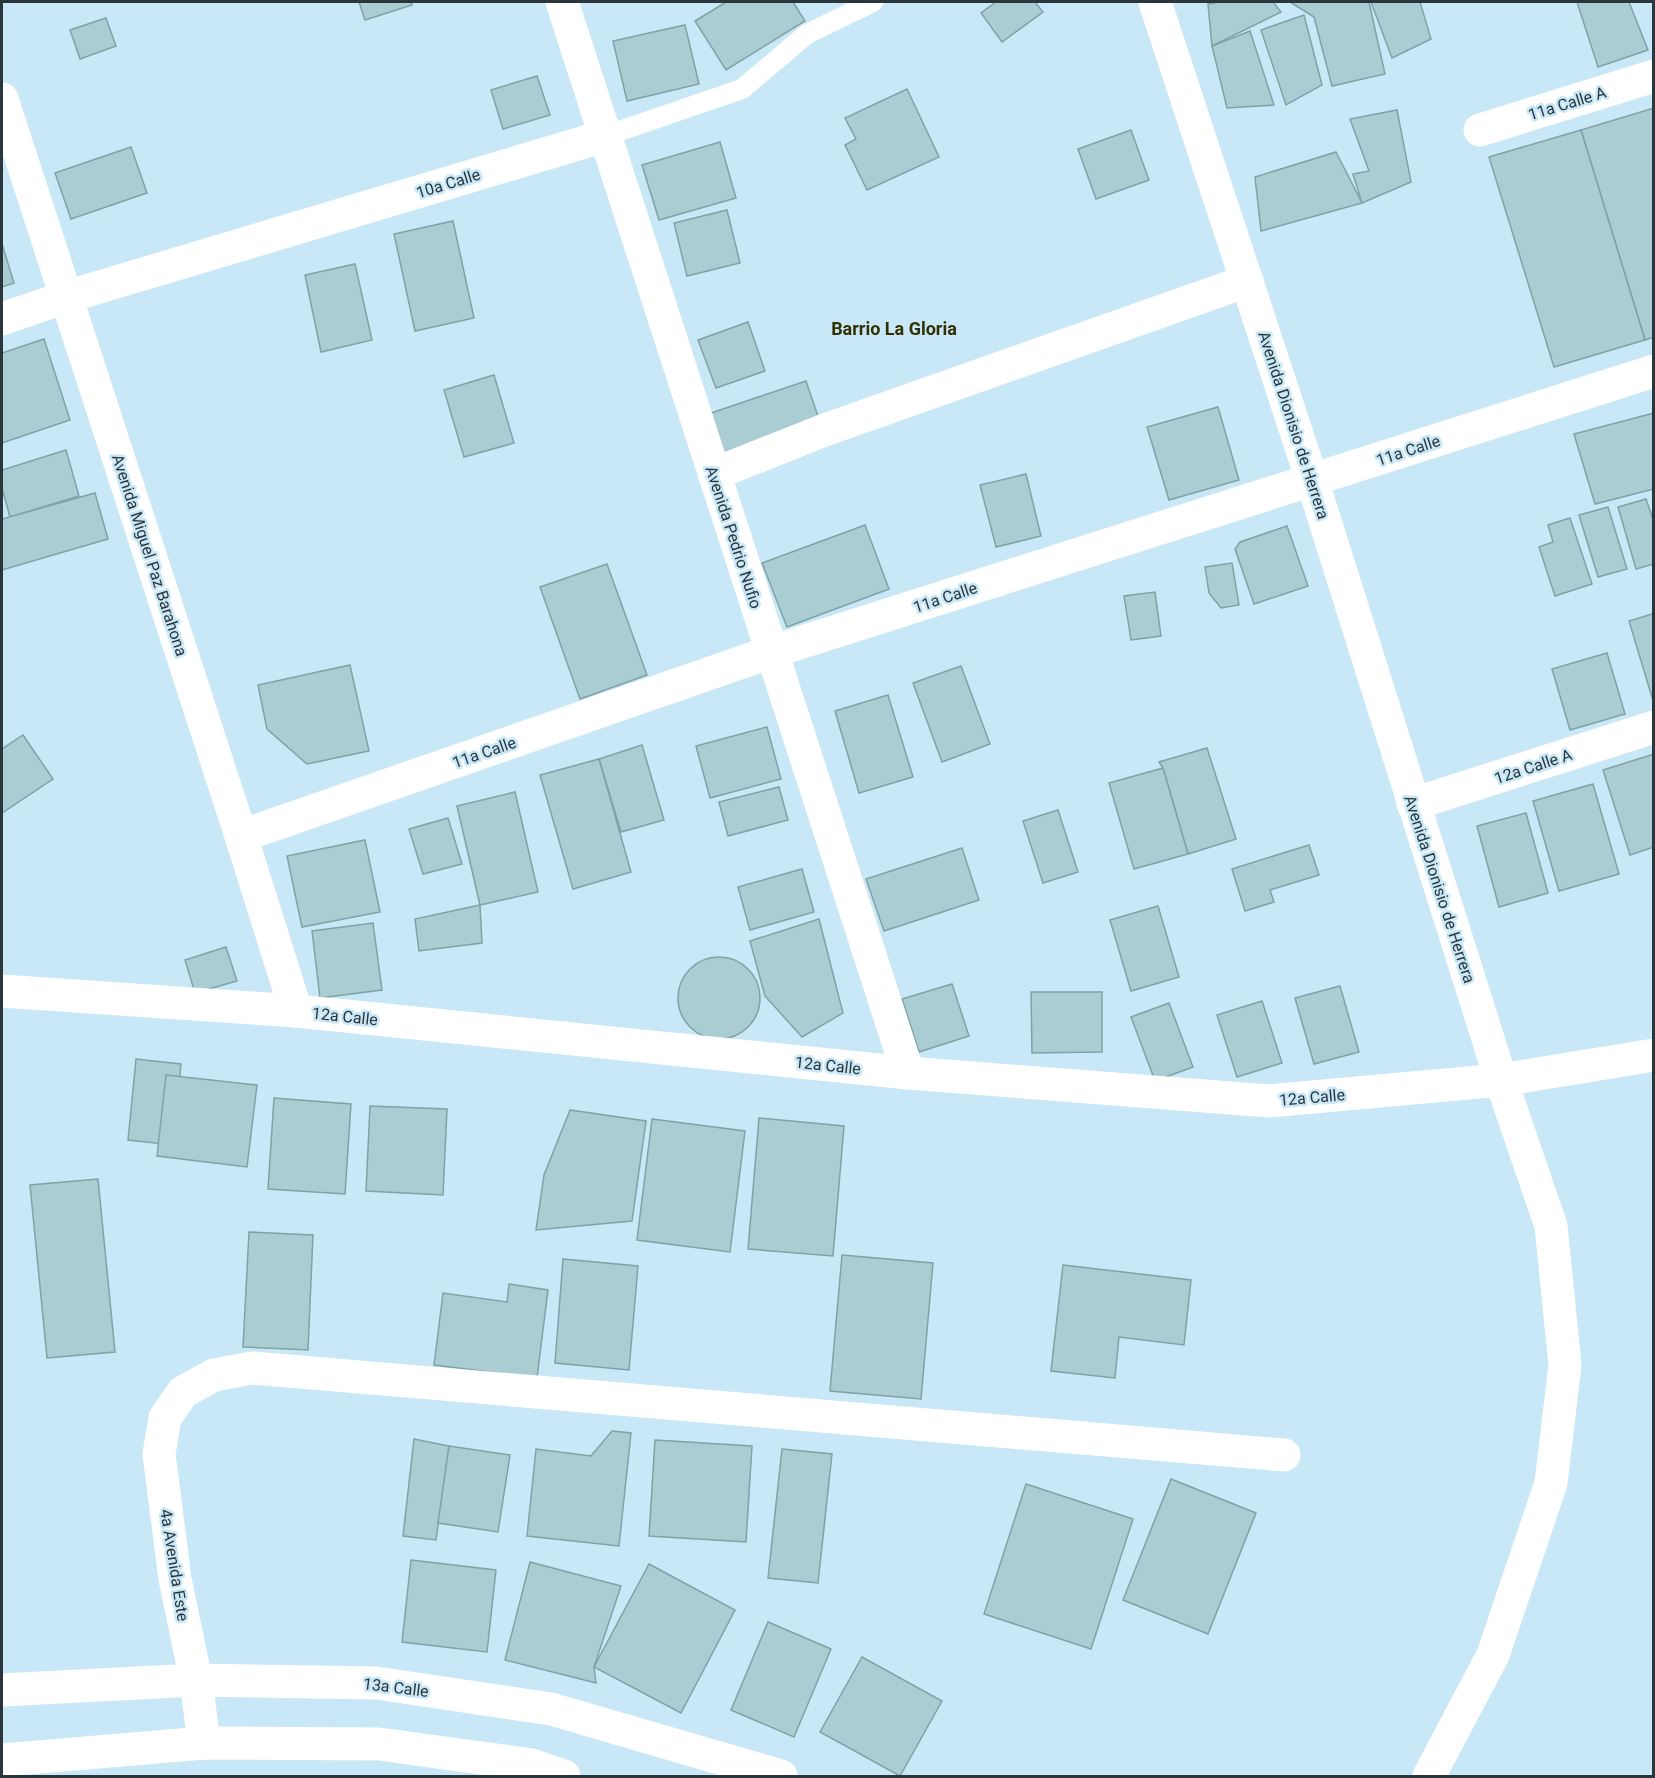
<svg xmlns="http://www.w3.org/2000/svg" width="1655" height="1778" viewBox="0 0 1655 1778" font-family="Roboto,sans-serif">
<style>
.building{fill:#a9cdd2;stroke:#7fa2a6;stroke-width:1.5}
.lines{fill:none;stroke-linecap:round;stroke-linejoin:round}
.lane{stroke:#fff;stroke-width:20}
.street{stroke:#fff;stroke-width:33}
.secondary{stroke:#fff;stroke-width:33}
.labels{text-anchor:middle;stroke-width:5;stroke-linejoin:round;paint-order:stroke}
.street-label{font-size:16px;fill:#2a363c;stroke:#c9e8f7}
.neighbourhood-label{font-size:18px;font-weight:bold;fill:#323004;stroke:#c9e8f7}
</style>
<rect width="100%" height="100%" fill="#c9e8f7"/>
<g class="building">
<polygon points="359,2 411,2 412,5 365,20"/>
<polygon points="726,2 793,2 805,21 726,70 695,21"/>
<polygon points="996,2 1035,2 1043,12 1002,42 981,13"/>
<polygon points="1219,2 1273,2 1281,12 1212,46 1208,4"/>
<polygon points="1290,2 1369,2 1385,74 1332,86 1314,17"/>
<polygon points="1371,2 1420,2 1431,39 1392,58"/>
<polygon points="1577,2 1629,2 1648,50 1598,67"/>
<polygon points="1304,15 1322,85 1286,105 1261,30"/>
<polygon points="106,18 116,46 80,59 70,30"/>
<polygon points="685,25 699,84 627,101 613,41"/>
<polygon points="1250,31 1274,105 1227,108 1212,46"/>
<polygon points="537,76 550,115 503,129 491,90"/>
<polygon points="907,89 939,157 867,190 845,145 856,139 845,118"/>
<polygon points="1654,108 1654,337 1645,340 1581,130"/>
<polygon points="1397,110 1411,182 1362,203 1353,174 1369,171 1350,119"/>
<polygon points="1131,130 1149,180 1096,199 1078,149"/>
<polygon points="1581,130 1645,340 1554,367 1489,157"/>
<polygon points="720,142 736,198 659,220 642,165"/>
<polygon points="131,147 147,193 71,219 55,173"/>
<polygon points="1336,152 1362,203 1261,231 1255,177"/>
<polygon points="727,210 740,263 687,276 674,223"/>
<polygon points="453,221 474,318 415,331 394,234"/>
<polygon points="2,244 14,283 2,287"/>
<polygon points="355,264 372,340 321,352 305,275"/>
<polygon points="748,322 765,371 716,388 698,340"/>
<polygon points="44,339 70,420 2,443 2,353"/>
<polygon points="494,375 514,443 464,457 444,390"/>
<polygon points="806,381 822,428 725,464 708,414"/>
<polygon points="1218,407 1239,480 1169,500 1147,427"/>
<polygon points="1654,413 1654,489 1595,504 1574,434"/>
<polygon points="66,450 79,496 10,517 2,488 2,470"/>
<polygon points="1026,474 1041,536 996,547 980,485"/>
<polygon points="95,493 108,539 2,570 2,519"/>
<polygon points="1646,499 1654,522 1654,564 1636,569 1618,507"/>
<polygon points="1608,507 1627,569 1598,577 1579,515"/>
<polygon points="1570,518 1592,584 1555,596 1539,547 1553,542 1548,525"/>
<polygon points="865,525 889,589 787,627 762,563"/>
<polygon points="1287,526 1308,586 1254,604 1235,549 1240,542"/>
<polygon points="1232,563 1239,605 1221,608 1209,593 1205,567"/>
<polygon points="607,564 647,675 580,699 540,587"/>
<polygon points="1155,592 1161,636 1131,640 1124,596"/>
<polygon points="1652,614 1654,614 1654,704 1629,621"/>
<polygon points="1607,653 1625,714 1570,730 1552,669"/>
<polygon points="350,665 369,751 307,764 267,729 258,685"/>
<polygon points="961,666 990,744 942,762 913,683"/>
<polygon points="888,695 913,777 859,793 835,711"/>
<polygon points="767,727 781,779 710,798 696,746"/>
<polygon points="23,735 53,779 2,813 2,749"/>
<polygon points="642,745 664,820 621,832 599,759"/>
<polygon points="1207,748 1236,839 1188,854 1163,768 1159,762"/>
<polygon points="1654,754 1654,847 1630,855 1603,770"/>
<polygon points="599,759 631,872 573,889 540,775"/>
<polygon points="1163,768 1188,854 1134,869 1109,783"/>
<polygon points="1593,784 1619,874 1559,891 1533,801"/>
<polygon points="779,787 788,820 728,836 719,802"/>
<polygon points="515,792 538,892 480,905 457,806"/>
<polygon points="1058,810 1078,872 1043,883 1023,821"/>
<polygon points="1526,813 1548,893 1499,907 1477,826"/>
<polygon points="448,818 462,864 423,874 409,829"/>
<polygon points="365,840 380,912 302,927 287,856"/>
<polygon points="1309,845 1319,875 1270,890 1274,902 1245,911 1232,869"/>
<polygon points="962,848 979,900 884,931 866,879"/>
<polygon points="802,869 814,912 750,930 738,887"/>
<polygon points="480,905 482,943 419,951 415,919"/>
<polygon points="1158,906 1179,977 1131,991 1110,920"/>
<polygon points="819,919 843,1013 802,1037 765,996 750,941"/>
<polygon points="373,923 382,990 320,998 312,931"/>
<polygon points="226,947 237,981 195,993 185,960"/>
<circle cx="719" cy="998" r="41"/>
<polygon points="952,984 969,1036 919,1052 902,999"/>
<polygon points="1340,986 1359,1052 1314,1064 1295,998"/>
<polygon points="1031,992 1102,992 1102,1052 1032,1053"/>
<polygon points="1262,1001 1282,1063 1237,1077 1217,1015"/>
<polygon points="1169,1003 1193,1067 1155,1081 1131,1017"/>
<polygon points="136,1059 181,1064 173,1145 128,1140"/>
<polygon points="166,1075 257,1085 247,1167 157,1156"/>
<polygon points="274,1098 351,1104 345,1194 268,1189"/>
<polygon points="370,1106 447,1109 443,1195 366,1191"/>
<polygon points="570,1110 646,1121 632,1221 536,1230 544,1175"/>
<polygon points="759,1118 844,1126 833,1256 748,1249"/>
<polygon points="652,1119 745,1131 730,1252 637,1240"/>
<polygon points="98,1179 115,1352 47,1358 30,1185"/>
<polygon points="249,1232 313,1235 308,1350 243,1347"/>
<polygon points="842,1255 933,1263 921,1399 830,1391"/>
<polygon points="563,1259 638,1266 629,1370 555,1363"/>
<polygon points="1063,1265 1191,1280 1184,1345 1119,1337 1115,1378 1051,1371"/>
<polygon points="509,1284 548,1290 537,1378 434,1365 443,1293 507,1302"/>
<polygon points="612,1431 631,1433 619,1546 527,1536 536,1449 591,1456"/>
<polygon points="414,1439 449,1446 436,1540 403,1536"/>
<polygon points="655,1440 752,1446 746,1542 649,1536"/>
<polygon points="449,1446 510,1455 498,1532 438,1523"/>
<polygon points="782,1449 832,1454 818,1583 768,1578"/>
<polygon points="1171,1479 1256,1513 1208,1634 1123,1600"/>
<polygon points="1026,1484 1133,1519 1091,1649 984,1614"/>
<polygon points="411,1560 496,1570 487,1652 402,1642"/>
<polygon points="530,1562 621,1586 594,1667 596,1683 505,1660"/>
<polygon points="649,1564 735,1610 681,1713 594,1667"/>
<polygon points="768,1622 831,1649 794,1737 731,1710"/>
<polygon points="862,1657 942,1701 900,1776 820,1732"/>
</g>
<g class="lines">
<polyline class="lane" points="605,136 742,89 807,34 873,2"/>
<g class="street">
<polyline points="562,2 908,1073"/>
<polyline points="2,99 241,836 296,1011"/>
<polyline points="1480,130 1654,76"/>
<polyline points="2,319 66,297 605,136"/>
<polyline points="714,474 822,431 1247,281"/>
<polyline points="1413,804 1654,727"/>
<polyline points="241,836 771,652 1654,371"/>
<polyline points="2,991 296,1011 908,1073 1269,1101 1501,1080 1654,1055"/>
<polyline points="204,1743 196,1680 175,1579 159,1454 165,1418 183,1392 214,1375 252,1368 1284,1455"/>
</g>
<g class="secondary">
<polyline points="1155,2 1312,480 1501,1080 1551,1226 1565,1365 1551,1483 1493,1655 1429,1776"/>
<polyline points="2,1690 196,1680 376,1683 551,1709 781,1776"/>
<polyline points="2,1760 204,1743 379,1744 532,1765 564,1776"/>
</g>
</g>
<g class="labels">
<g class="street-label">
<text transform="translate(1567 103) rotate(-17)" y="6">11a Calle A</text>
<text transform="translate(448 183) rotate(-17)" y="6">10a Calle</text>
<text transform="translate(1294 425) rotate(72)" y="6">Avenida Dionisio de Herrera</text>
<text transform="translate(1408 450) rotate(-18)" y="6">11a Calle</text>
<text transform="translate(734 537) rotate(72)" y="6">Avenida Pedrio Nufio</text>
<text transform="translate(150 555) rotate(72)" y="6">Avenida Miguel Paz Barahona</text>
<text transform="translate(945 597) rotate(-18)" y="6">11a Calle</text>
<text transform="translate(484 752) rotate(-19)" y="6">11a Calle</text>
<text transform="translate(1533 766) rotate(-18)" y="6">12a Calle A</text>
<text transform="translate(1440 889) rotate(72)" y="6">Avenida Dionisio de Herrera</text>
<text transform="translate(345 1016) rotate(6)" y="6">12a Calle</text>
<text transform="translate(828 1065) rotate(6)" y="6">12a Calle</text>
<text transform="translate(1312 1097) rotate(-5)" y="6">12a Calle</text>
<text transform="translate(175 1565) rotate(81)" y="6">4a Avenida Este</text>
<text transform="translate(396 1687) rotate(7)" y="6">13a Calle</text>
</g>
<g class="neighbourhood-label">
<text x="894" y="335">Barrio La Gloria</text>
</g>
</g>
<rect width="1655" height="1778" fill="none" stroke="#2a363c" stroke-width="6"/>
</svg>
